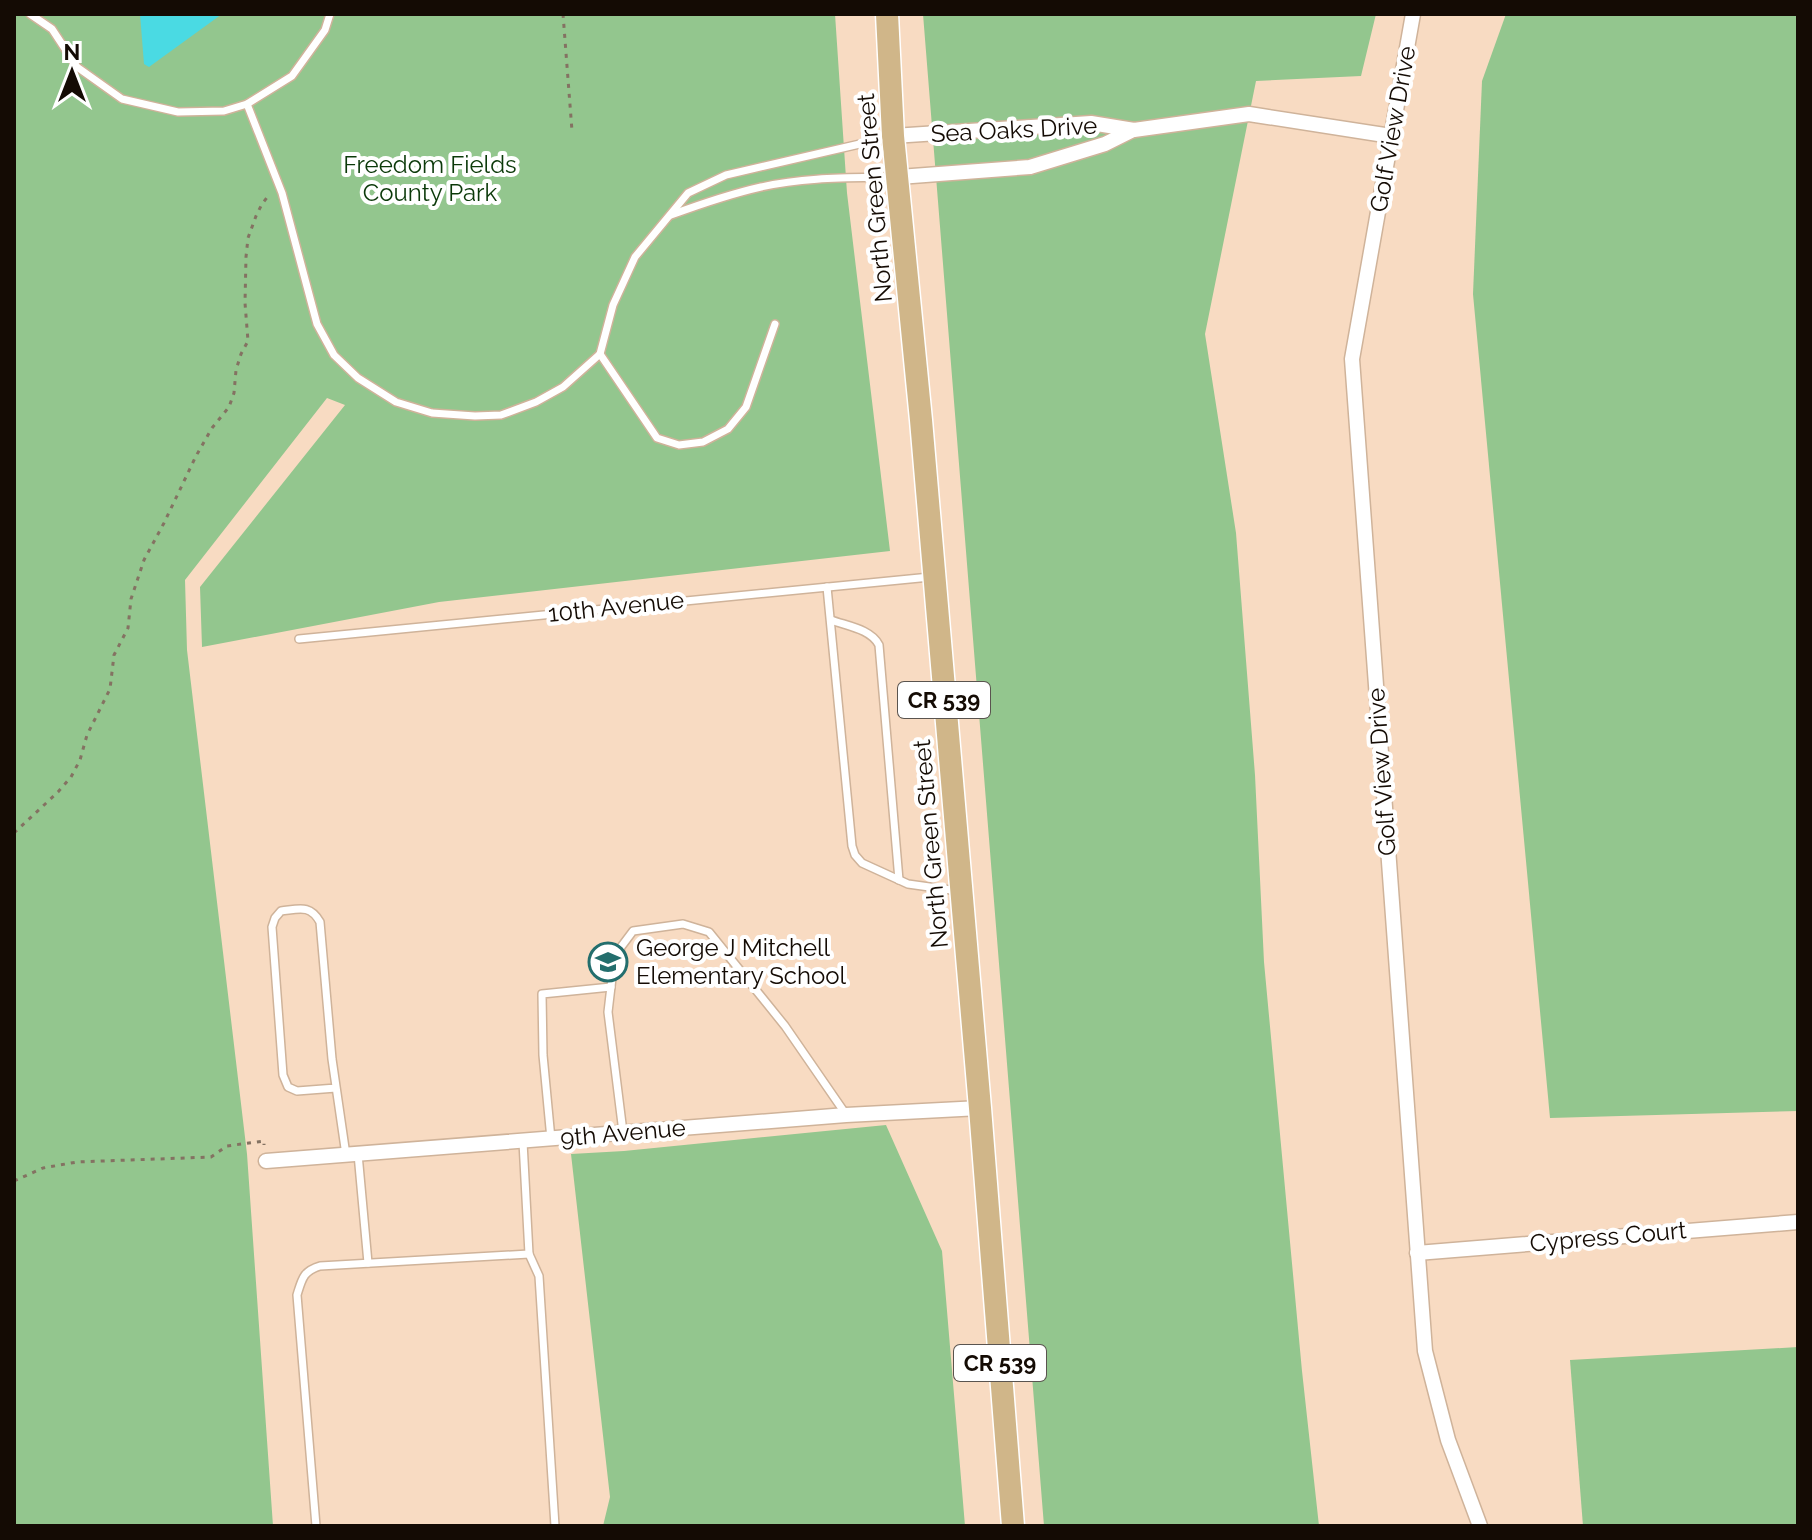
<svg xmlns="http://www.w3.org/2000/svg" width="1812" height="1540" viewBox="0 0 1812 1540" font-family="Raleway,sans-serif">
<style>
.green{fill:#93c68e}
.water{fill:#4adae3}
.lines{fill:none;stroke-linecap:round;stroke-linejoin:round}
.service-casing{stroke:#cfb39a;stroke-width:10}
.minor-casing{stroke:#cfb39a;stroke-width:17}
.primary-casing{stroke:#fff;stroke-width:25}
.path{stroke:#847262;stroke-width:3;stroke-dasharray:4 6;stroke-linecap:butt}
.service{stroke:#fff;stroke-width:7}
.minor{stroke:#fff;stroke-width:14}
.primary{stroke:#d0b689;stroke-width:22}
.labels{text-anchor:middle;stroke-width:8;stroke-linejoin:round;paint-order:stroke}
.shield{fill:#fff;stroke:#5a544f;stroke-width:2}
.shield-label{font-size:22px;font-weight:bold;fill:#140b04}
.street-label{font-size:24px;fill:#140b04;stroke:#fff}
.park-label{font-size:24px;fill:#0b3909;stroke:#fff}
.poi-label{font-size:24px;fill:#140b04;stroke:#fff;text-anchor:start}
</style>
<rect width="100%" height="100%" fill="#f8dbc2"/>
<g class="green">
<polygon points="14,14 835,14 847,193 890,551 439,602 202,647 200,587 345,405 327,398 185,580 187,650 247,1154 273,1526 14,1526"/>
<polygon points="923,14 1376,14 1361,76 1256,81 1205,334 1236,533 1255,775 1264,962 1302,1371 1319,1526 1044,1526"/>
<polygon points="1506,14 1798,14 1798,1111 1550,1118 1473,294 1482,81"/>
<polygon points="886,1125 942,1251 965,1526 603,1526 610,1497 571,1154 624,1151"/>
<polygon points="1798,1347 1798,1526 1583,1526 1570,1360"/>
</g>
<polygon class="water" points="140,14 222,14 149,67 144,64"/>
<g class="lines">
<g class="service-casing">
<g id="service">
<polyline points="30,14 52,29 77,67 122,99 178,112 224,111 247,104 292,76 325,30 330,14"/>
<polyline points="247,104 282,193 317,324 334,355 358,378 396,402 432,413 475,416 501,415 536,402 563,387 600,354 613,305 635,257 688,193 726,175 890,137"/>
<path d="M671,215C701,204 730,194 761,187C805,177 849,178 893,177"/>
<polyline points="600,354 657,438 679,445 703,442 728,429 746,407 775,324"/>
<polyline points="827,587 852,846 855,855 862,863 908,884 958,891"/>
<path d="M831,620C847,626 871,629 879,645L899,880"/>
<polyline points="299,639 930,577"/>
<path d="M336,1088L297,1091L288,1087L283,1075L272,927L275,918L281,911C299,909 310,904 320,922L332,1059L346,1155"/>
<polyline points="623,1132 608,1012 612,978 621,947 633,931 683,924 709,932 785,1026 845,1113"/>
<polyline points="551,1139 543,1055 542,994 611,987"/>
<polyline points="523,1142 529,1254 539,1276 555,1526"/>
<polyline points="358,1154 368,1263"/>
<path d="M316,1526L297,1295C302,1279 303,1271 320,1266L529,1254"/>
</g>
</g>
<g class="minor-casing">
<g id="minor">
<polyline points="1413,14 1352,359 1425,1351 1448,1440 1480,1526"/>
<polyline points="893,136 1091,123 1134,130 1249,114 1391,136"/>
<polyline points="899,177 1030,167 1105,144 1133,130"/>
<polyline points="266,1161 846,1115 980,1108"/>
<polyline points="1417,1253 1798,1222"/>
</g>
</g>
<g class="primary-casing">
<polyline id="primary" points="887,14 893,136 921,420 980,1108 1013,1526"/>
</g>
<g class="path">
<polyline points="563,14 572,131"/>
<polyline points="14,833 58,792 71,777 80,760 87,735 110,689 114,655 128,628 131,599 144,560 164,523 196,456 212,428 229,407 234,393 236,370 241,354 248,341 245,303 246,257 248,238 256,216 262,204 269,195"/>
<polyline points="14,1181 43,1168 77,1162 211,1157 227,1146 264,1141 264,1145"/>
</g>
<use href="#service" class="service"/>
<use href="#minor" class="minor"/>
<use href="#primary" class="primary"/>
</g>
<defs>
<g id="school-ring" transform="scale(2)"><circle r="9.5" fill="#fff" stroke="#236e6d" stroke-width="1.5"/><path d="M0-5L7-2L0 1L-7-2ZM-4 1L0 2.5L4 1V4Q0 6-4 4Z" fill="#236e6d"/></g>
</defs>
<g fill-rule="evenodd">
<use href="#school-ring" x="608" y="962"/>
</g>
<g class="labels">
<g class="shield">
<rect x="898" y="682" width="92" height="36" rx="6"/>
<rect x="954" y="1345" width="92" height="36" rx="6"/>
</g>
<g class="shield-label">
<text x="944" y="708">CR 539</text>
<text x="1000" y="1371">CR 539</text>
</g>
<g class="street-label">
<text transform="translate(1393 129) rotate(-80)" y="8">Golf View Drive</text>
<text transform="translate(1014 130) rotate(-3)" y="8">Sea Oaks Drive</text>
<text transform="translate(875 198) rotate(-95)" y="8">North Green Street</text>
<text transform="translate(616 607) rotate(-6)" y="8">10th Avenue</text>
<text transform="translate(1382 772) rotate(-94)" y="8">Golf View Drive</text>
<text transform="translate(931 844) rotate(-95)" y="8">North Green Street</text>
<text transform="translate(623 1133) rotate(-5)" y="8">9th Avenue</text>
<text transform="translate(1608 1237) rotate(-5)" y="8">Cypress Court</text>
</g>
<g class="park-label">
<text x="430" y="173">Freedom Fields<tspan x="430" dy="28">County Park</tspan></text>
</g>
<g class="poi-label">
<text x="636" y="956">George J Mitchell<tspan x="636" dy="28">Elementary School</tspan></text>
</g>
</g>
<rect width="1812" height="1540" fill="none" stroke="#140b04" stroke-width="32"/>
<g transform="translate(72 72)" stroke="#ffffff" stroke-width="6" paint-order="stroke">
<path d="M0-6L14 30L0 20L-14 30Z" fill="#140b04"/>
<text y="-12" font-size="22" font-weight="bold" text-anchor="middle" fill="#140b04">N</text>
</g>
</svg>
